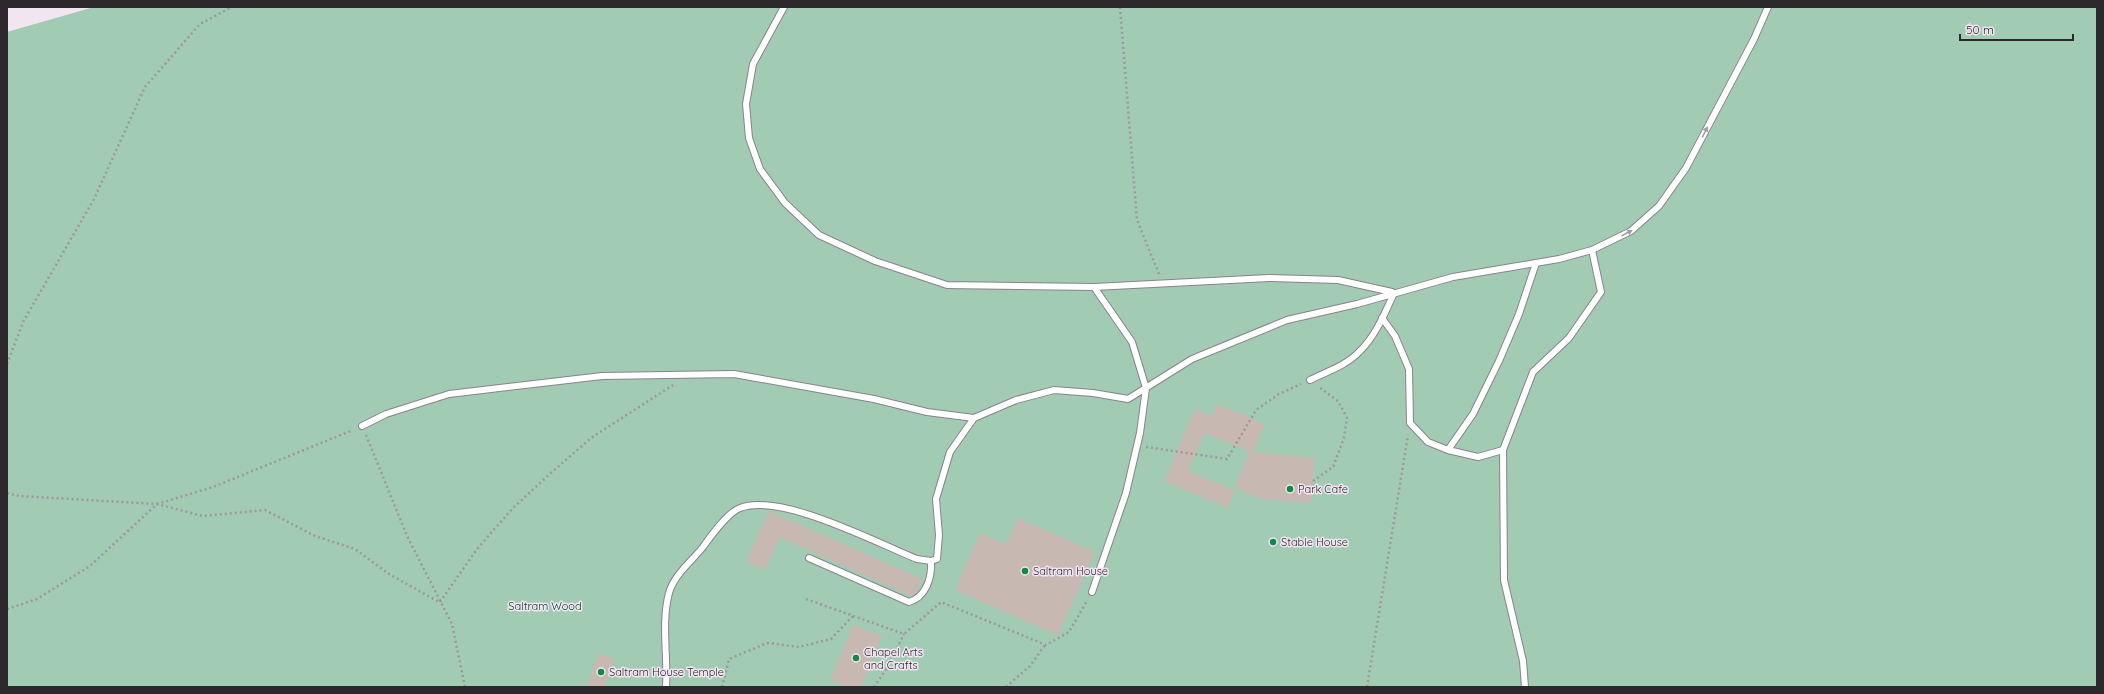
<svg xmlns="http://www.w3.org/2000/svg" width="2104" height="694" viewBox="0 0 2104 694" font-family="Quicksand,sans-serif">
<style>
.green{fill:#a2cbb4}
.building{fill:#c7b8b1}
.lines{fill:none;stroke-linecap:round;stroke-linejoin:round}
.service-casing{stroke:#8c818c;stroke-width:8}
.path{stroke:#9f979f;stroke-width:2.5;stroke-dasharray:2 3;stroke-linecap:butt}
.service{stroke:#fff;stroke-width:6}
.oneway{fill:#a09ea0}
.poi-dot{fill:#0f8a45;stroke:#f1e5f1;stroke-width:1.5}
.labels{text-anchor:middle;stroke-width:3;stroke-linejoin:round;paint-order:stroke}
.poi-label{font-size:11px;fill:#2c282c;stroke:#f1e5f1;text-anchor:start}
.park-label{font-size:11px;fill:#044129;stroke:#f1e5f1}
</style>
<rect width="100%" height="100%" fill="#f1e5f1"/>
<polygon class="green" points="94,7 2097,7 2097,687 7,687 7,32"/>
<g class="building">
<polygon points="1217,404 1265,424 1253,452 1315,458 1311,503 1260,499 1234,487 1250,452 1205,433 1188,471 1235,491 1228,508 1164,481 1195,409 1212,416"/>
<polygon points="769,511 922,579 915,594 911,596 780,537 765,570 746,562"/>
<polygon points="1018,518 1095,552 1058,635 955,590 980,533 1006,544"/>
<polygon points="853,625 882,636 861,687 848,687 830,680"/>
<polygon points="599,653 615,659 604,687 595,687 587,684"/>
</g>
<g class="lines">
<g class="service-casing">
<g id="service">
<polyline points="784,7 753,64 746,104 749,138 760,169 785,203 819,235 875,261 947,285 1094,287 1269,278 1338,280 1392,292"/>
<polyline points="1382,318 1395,336 1409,369 1410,423 1428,442 1448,450 1478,457 1503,450"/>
<path d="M1310,380C1326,372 1347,365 1359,352C1375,337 1385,313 1394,293"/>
<polyline points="362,426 386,414 449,394 602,376 734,374 874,399 927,412 974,418 1016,400 1054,390 1093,393 1128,399 1192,359 1287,320 1357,304 1453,277 1559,259 1592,250 1631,231 1659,206 1686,168 1754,39 1768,7"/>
<polyline points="1448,450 1473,414 1499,361 1519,314 1536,263"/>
<path d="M809,558L909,602C926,597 932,578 931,561"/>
<polyline points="1092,592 1126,493 1140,433 1146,388 1132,342 1094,287"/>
<path d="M666,687C668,656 661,623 669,593C674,575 691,562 703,547C711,536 727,513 740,508C780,492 877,543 917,559L931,561L937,559L939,535L936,499L950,452L974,418"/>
<polyline points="1525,687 1523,661 1504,580 1503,450 1533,372 1569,338 1601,292 1592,250"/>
</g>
</g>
<g class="path">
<polyline points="1120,7 1137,220 1159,274"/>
<polyline points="7,364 23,322 94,199 145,87 200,24 232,7"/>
<polyline points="366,435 407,536 452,624 465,687"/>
<polyline points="1146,447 1227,459 1256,410 1279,394 1301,384"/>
<polyline points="1313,481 1333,467 1344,438 1347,418 1338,401 1319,387"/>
<polyline points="7,493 19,496 157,504 203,516 265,510 315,536 355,549 389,574 439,602"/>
<polyline points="806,599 904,634 941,602 1046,645 1069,632 1087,601"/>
<polyline points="440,602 477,549 513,508 552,472 591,438 673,385"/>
<polyline points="7,609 37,599 90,566 157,504 213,487 353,430"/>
<polyline points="722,687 729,659 767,643 799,647 831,639 853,616"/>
<polyline points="874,687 889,665 904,634"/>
<polyline points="1006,687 1030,666 1045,645"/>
<polyline points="1367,687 1408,435"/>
</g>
<use href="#service" class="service"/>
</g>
<defs><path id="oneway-solid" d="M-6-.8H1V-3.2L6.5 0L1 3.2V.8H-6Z"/></defs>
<g class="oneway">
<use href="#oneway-solid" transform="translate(1705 132) rotate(-62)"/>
<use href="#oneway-solid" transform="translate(1627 233) rotate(-28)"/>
</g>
<g class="poi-dot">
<circle cx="1290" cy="489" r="4"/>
<circle cx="1273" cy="542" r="4"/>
<circle cx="1025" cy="571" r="4"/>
<circle cx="856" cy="658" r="4"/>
<circle cx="601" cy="672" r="4"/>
</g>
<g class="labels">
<g class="poi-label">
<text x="1298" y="493">Park Cafe</text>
<text x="1281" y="546">Stable House</text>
<text x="1033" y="575">Saltram House</text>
<text x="864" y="656">Chapel Arts<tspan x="864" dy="13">and Crafts</tspan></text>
<text x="609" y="676">Saltram House Temple</text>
</g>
<g class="park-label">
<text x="545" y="610">Saltram Wood</text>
</g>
</g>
<rect width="2104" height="694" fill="none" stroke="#2c282c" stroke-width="16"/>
<path d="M1960 34v6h113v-6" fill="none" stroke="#2c282c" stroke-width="2"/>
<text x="1966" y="34" font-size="12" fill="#2c282c" stroke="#f1e5f1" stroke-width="3" paint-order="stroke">50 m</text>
</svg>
